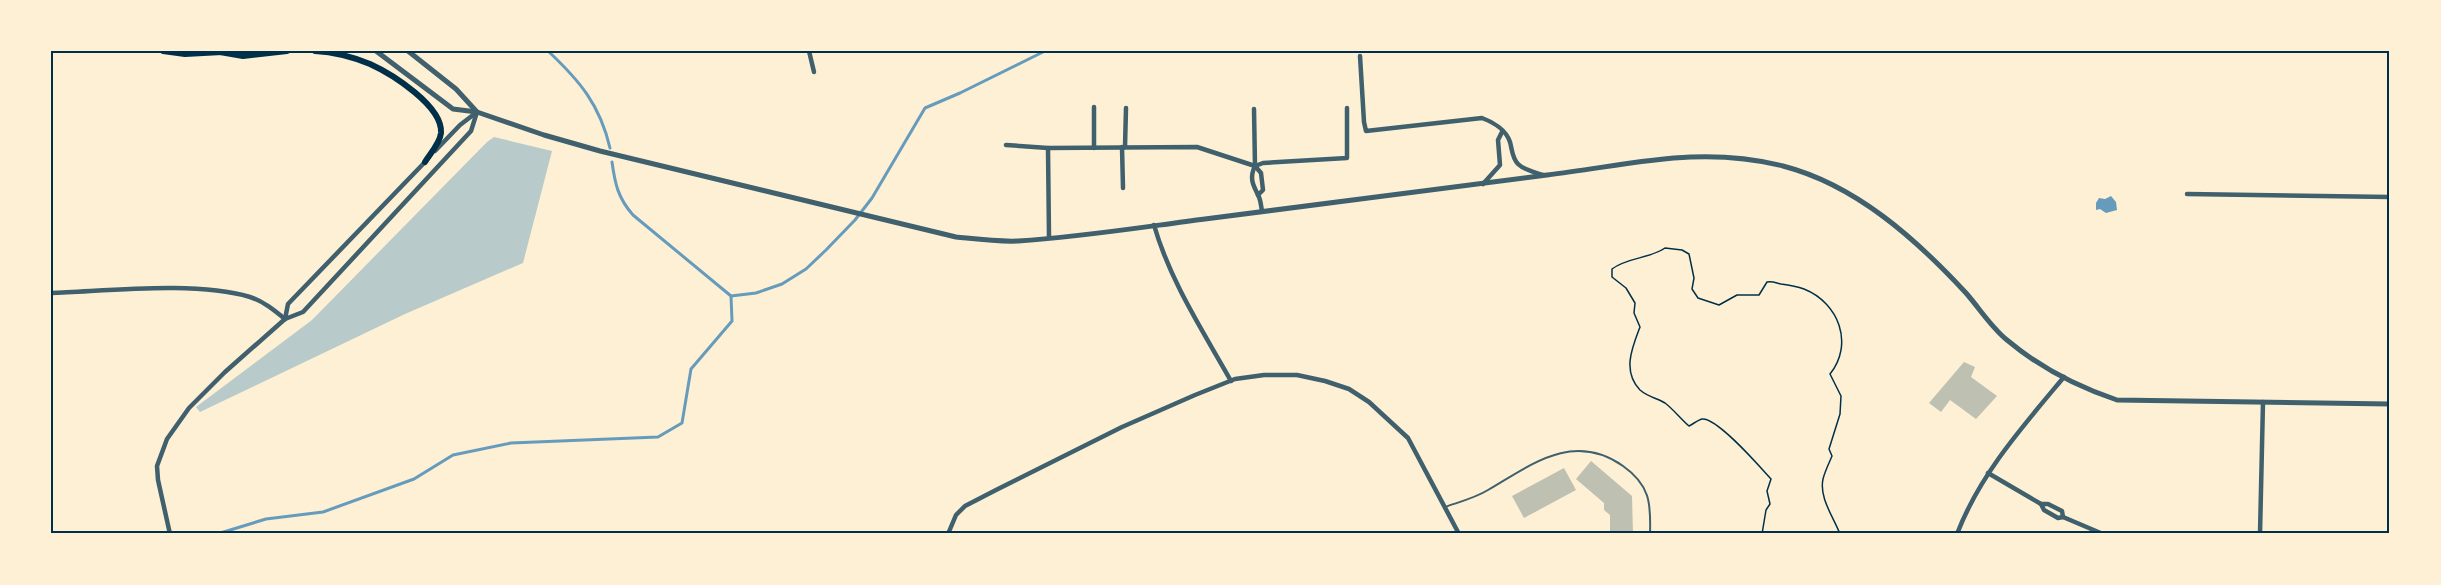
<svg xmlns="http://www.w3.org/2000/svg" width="2441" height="585" viewBox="0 0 2441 585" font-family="Cabin,sans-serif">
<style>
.green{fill:#b9caca}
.water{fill:#669bbc}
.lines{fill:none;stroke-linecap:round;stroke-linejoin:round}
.stream{stroke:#669bbc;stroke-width:3}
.building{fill:#bec0b2}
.path{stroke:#003049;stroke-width:1.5}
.service{stroke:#3f606c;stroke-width:2}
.minor{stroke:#3f606c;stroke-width:4.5}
.tertiary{stroke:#3f606c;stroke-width:5}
.secondary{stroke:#003049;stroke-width:6}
.neatline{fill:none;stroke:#003049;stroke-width:2}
</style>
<rect width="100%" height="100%" fill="#fdf0d5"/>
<polygon class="green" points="494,137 552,151 523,263 405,314 200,412 196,407 312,320 487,142"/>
<polygon class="water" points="2111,196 2116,202 2117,210 2106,213 2100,209 2096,210 2096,203 2099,198 2105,199"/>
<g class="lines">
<g class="stream">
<path d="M548,51C580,81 600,105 610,148"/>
<polyline points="731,296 756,293 782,284 806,269 826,250 855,220 872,198 925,108 960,93 1045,51"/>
<path d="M217,534L266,519L323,512L414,479L453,455L511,443L658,437L682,423L691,369L732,321L731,296L633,215C618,198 615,184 612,162"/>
</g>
</g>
<g class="building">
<polygon points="1964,362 1975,367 1971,377 1997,396 1976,419 1950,400 1941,412 1929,403"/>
<polygon points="1591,461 1632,496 1633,534 1610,534 1610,515 1604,510 1604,503 1576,479"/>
<polygon points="1564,468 1576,490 1524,518 1512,496"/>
</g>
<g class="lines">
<path class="path" d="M1762,534L1766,510L1770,504L1767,491L1771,479C1760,467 1717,417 1702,419C1698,420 1693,424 1689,426C1681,419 1673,409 1665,403C1657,398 1648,397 1640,390C1622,371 1632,348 1640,327L1634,313L1635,303L1626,288L1612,277V269C1628,257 1649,259 1665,248L1682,250L1689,254L1694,278L1692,289L1698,298L1719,305L1737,295H1759L1767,282C1773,281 1776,283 1781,284C1789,285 1796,286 1804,289C1839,303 1854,344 1830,374L1841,396L1840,414L1829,449L1832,456C1829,463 1825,471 1823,479C1819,498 1833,516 1840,534"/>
<path class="service" d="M1445,507C1459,502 1475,498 1488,490C1531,465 1573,431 1623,466C1650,485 1651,503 1650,534"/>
<g class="minor">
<polyline points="809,51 814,72"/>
<path d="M1360,56L1364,122L1366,131L1482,118C1493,122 1506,130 1510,142C1512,149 1512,158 1518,164C1524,170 1534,172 1543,175"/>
<path d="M1254,109L1255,166C1249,178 1253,185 1258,195C1261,200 1261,207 1262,211"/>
<polyline points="1006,145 1048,148 1197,147 1255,166 1261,173 1263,190 1258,195"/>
<polyline points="1122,147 1123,188"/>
<polyline points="1125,147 1126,108"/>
<polyline points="1048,148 1049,237"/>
<polyline points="1094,148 1094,107"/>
<polyline points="435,151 460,125 477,112"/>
<polyline points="1255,166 1263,163 1347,158 1347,108"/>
<polyline points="1483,184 1500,165 1498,140 1502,132"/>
<polyline points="2187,194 2390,197"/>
<path d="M1154,225C1170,281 1203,331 1231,381"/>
<path d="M51,293C109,291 195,281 250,297C263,301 274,310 285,319"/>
<polyline points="285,319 288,304 425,162"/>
<polyline points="1988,473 2041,504 2044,510 2058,518 2063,517 2103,534"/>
<polyline points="2041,504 2048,504 2062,511 2063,517"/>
<polyline points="170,534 158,480 157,466 167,439 189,408 225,372 285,319 303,312 471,131 477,112"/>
<polyline points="948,534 956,515 965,506 996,490 1122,427 1195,395 1235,379 1264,375 1297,375 1325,381 1349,389 1369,402 1408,438 1459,534"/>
<path d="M1957,534C1980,474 2023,426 2064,377"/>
<polyline points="2260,534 2263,402"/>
</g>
<g class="tertiary">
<path d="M376,51L453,109L477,112L544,135L600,151L956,237C976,239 998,242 1018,241C1081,237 1143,227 1205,219C1319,204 1433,190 1547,175C1631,165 1699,145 1783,166C1856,185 1916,239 1966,293C1980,309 1991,327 2007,340C2038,366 2078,387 2117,400L2390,404"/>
<polyline points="408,51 456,89 477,112"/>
</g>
<g class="secondary">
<polyline points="163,51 185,54 222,52"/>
<path d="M315,51C334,52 353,57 370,64C392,74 443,106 441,133C440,143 430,154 425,162"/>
<polyline points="220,52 243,56 287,51"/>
</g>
</g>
<rect width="2441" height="585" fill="none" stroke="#fdf0d5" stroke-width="105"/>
<rect x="52" y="52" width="2336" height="480" class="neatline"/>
</svg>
